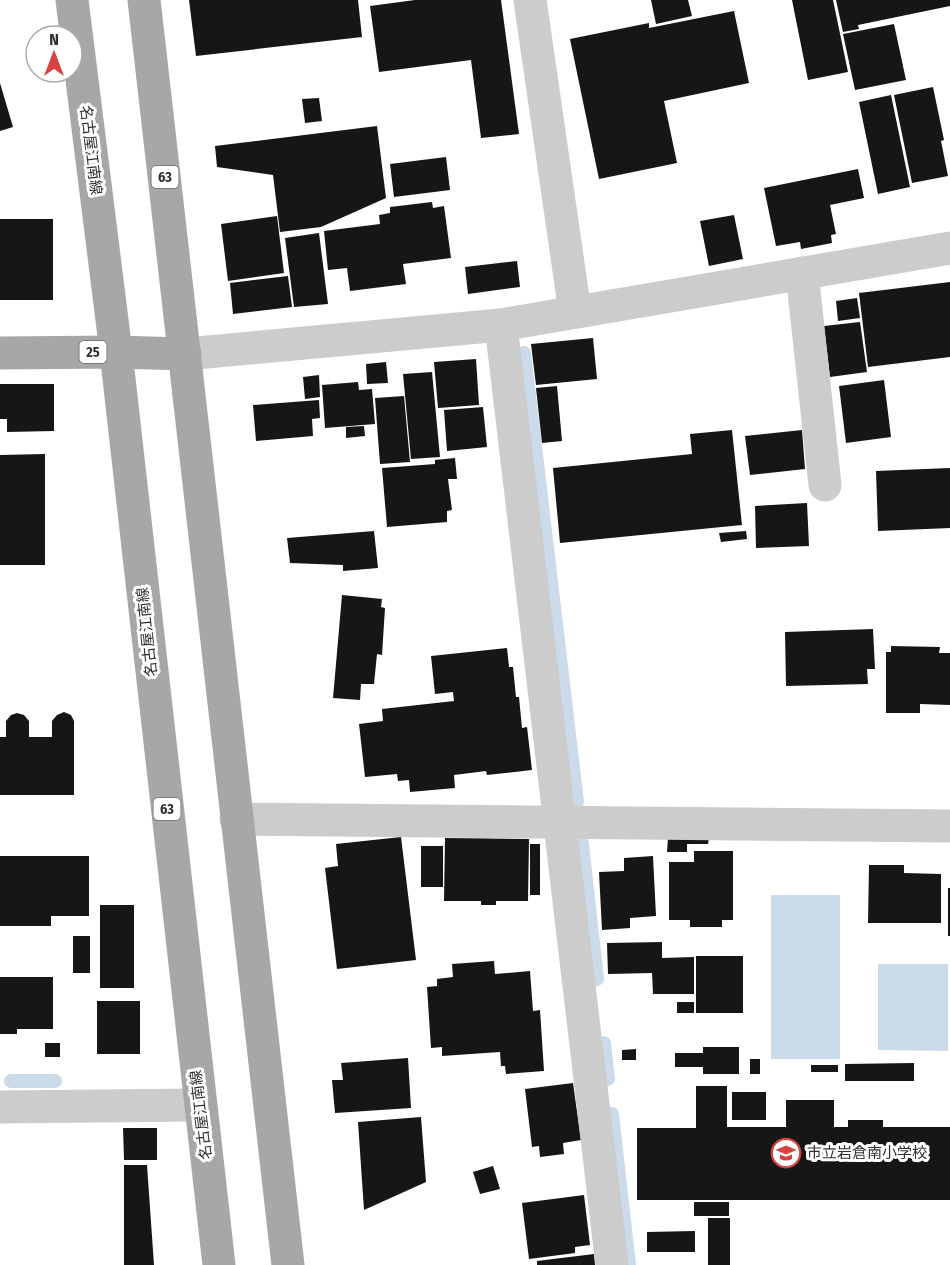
<svg xmlns="http://www.w3.org/2000/svg" width="950" height="1265" viewBox="0 0 950 1265" font-family="'Fira Sans Condensed','Noto Sans JP',sans-serif">
<style>
.water{fill:#ccdbe9}
.lines{fill:none;stroke-linecap:round;stroke-linejoin:round}
.stream{stroke:#ccdbe9;stroke-width:14}
.building{fill:#161616}
.minor{stroke:#ccc;stroke-width:33}
.major{stroke:#a7a7a7;stroke-width:33}
.labels{text-anchor:middle;stroke-width:6;stroke-linejoin:round;paint-order:stroke}
.shield{fill:#fff;stroke:#6d6d6d;stroke-width:1.5}
.shield-label{font-size:14px;font-weight:bold;fill:#2f2f2f}
.street-label{font-size:15px;fill:#2f2f2f;stroke:#fff}
.poi-label{font-size:15px;fill:#2f2f2f;stroke:#fff;text-anchor:start}
</style>
<rect width="100%" height="100%" fill="#fff"/>
<g class="water">
<rect x="771" y="895" width="69" height="164"/>
<polygon points="878,964 948,964 948,1051 878,1050"/>
</g>
<g class="lines">
<g class="stream">
<polyline points="524,353 577,802"/>
<polyline points="582,844 597,979"/>
<polyline points="604,1043 608,1079"/>
<polyline points="11,1081 55,1081"/>
<polyline points="612,1114 629,1265"/>
</g>
</g>
<g class="building">
<polygon points="189,0 358,0 362,37 196,56"/>
<polygon points="415,0 501,0 519,134 481,138 471,60 379,72 370,6"/>
<polygon points="651,0 688,0 692,16 656,24"/>
<polygon points="792,0 833,0 848,72 808,80"/>
<polygon points="836,0 950,0 950,6 858,25 859,29 843,32"/>
<polygon points="734,11 749,83 664,101 677,163 599,179 570,39 649,23 649,28"/>
<polygon points="894,24 906,80 855,90 843,34"/>
<polygon points="0,83 13,127 0,131"/>
<polygon points="933,87 944,140 941,141 948,176 912,183 894,95"/>
<polygon points="891,95 910,187 878,194 859,102"/>
<polygon points="319,98 322,121 305,123 302,99"/>
<polygon points="377,126 386,198 321,227 280,232 273,175 217,167 215,146"/>
<polygon points="446,157 450,190 394,197 390,164"/>
<polygon points="858,169 864,198 830,205 836,234 831,235 832,243 801,249 800,242 776,246 764,188"/>
<polygon points="432,202 433,208 444,206 451,258 403,264 406,284 350,291 347,268 328,270 324,231 380,224 379,215 390,213 390,207"/>
<polygon points="734,215 743,259 709,266 700,221"/>
<polygon points="277,216 284,273 228,281 221,224"/>
<rect x="0" y="219" width="53" height="81"/>
<polygon points="319,233 328,304 294,307 285,238"/>
<polygon points="517,261 520,287 468,294 465,267"/>
<polygon points="288,276 292,307 233,314 230,283"/>
<polygon points="950,282 950,357 868,367 859,293"/>
<polygon points="857,298 860,318 838,321 836,301"/>
<polygon points="860,322 867,372 830,377 824,326"/>
<polygon points="593,338 597,379 536,385 531,344"/>
<polygon points="476,359 479,405 438,408 434,362"/>
<polygon points="386,362 388,383 367,384 366,364"/>
<polygon points="432,372 440,457 411,459 403,374"/>
<polygon points="319,375 320,397 305,399 303,377"/>
<polygon points="884,380 891,437 846,443 839,386"/>
<polygon points="358,382 359,390 372,389 375,424 325,428 322,385"/>
<polygon points="0,384 54,384 54,431 7,432 7,419 0,419"/>
<polygon points="557,386 562,441 542,443 536,388"/>
<polygon points="404,396 410,462 380,464 375,398"/>
<polygon points="319,400 320,418 312,419 313,436 256,441 253,405"/>
<polygon points="483,407 487,447 447,451 444,410"/>
<polygon points="364,426 365,436 346,438 346,427"/>
<polygon points="732,430 742,525 560,543 553,468 692,454 690,434"/>
<polygon points="802,430 805,469 750,475 745,436"/>
<polygon points="45,454 45,565 0,565 0,455"/>
<polygon points="455,458 457,479 448,479 452,510 447,511 447,522 387,527 382,468 435,464 435,460"/>
<polygon points="950,468 950,528 878,531 876,471"/>
<polygon points="807,503 809,546 756,548 755,506"/>
<polygon points="374,531 378,568 343,571 343,565 290,563 287,538"/>
<polygon points="746,531 747,539 721,542 719,533"/>
<polygon points="342,595 382,599 381,607 385,608 382,655 377,654 374,684 361,684 360,700 333,698"/>
<polygon points="873,629 875,669 867,669 868,684 786,686 785,632"/>
<polygon points="891,646 940,647 939,653 950,653 950,705 920,704 920,713 886,713 886,652 891,652"/>
<polygon points="507,648 509,667 513,667 516,697 519,697 522,728 527,727 532,770 487,775 486,771 454,775 455,788 410,792 409,780 398,781 397,774 365,777 359,724 383,721 382,709 454,701 453,692 435,694 431,656"/>
<polygon points="64,712 71,715 74,721 74,795 0,795 0,737 6,737 6,721 11,715 17,713 24,715 29,721 29,737 52,737 52,721 57,715"/>
<polygon points="401,837 416,960 337,969 325,868 338,866 336,844"/>
<polygon points="445,838 529,839 528,901 496,901 496,905 481,905 481,901 444,901"/>
<polygon points="668,838 709,838 708,844 687,844 687,852 667,852"/>
<rect x="530" y="844" width="10" height="51"/>
<rect x="421" y="846" width="22" height="41"/>
<polygon points="694,851 733,851 733,920 722,920 722,927 690,927 690,920 669,920 669,862 694,862"/>
<polygon points="0,856 89,856 89,916 51,916 51,926 0,926"/>
<polygon points="653,856 656,916 630,918 630,928 602,930 599,872 624,871 624,858"/>
<polygon points="869,865 904,865 904,873 941,874 941,923 868,923"/>
<rect x="948" y="888" width="2" height="48"/>
<rect x="100" y="905" width="34" height="83"/>
<rect x="73" y="936" width="17" height="37"/>
<polygon points="662,942 662,958 694,957 694,994 653,994 652,973 608,974 607,943"/>
<rect x="696" y="956" width="47" height="57"/>
<polygon points="494,961 495,974 530,971 533,1011 540,1010 544,1071 506,1074 505,1066 501,1066 500,1052 442,1056 442,1047 431,1048 427,987 437,986 437,979 453,977 452,964"/>
<polygon points="0,977 53,977 53,1029 17,1029 17,1034 0,1034"/>
<rect x="97" y="1001" width="43" height="53"/>
<rect x="677" y="1002" width="17" height="11"/>
<rect x="45" y="1043" width="15" height="14"/>
<polygon points="703,1047 739,1047 739,1074 703,1074 703,1067 675,1067 675,1053 703,1053"/>
<polygon points="636,1049 636,1060 622,1060 622,1050"/>
<polygon points="408,1058 411,1108 335,1113 332,1080 343,1080 341,1063"/>
<rect x="750" y="1059" width="10" height="15"/>
<polygon points="914,1063 914,1081 845,1081 845,1064"/>
<rect x="811" y="1065" width="27" height="7"/>
<polygon points="573,1083 581,1140 563,1143 564,1154 540,1157 539,1146 532,1147 525,1089"/>
<polygon points="696,1086 727,1086 727,1127 786,1127 786,1100 834,1100 834,1127 848,1127 848,1120 883,1120 883,1127 950,1127 950,1200 637,1200 637,1128 696,1128"/>
<rect x="732" y="1092" width="34" height="28"/>
<polygon points="421,1117 426,1182 364,1210 358,1122"/>
<polygon points="123,1128 157,1128 157,1160 124,1160"/>
<polygon points="124,1165 147,1165 154,1265 124,1265"/>
<polygon points="493,1166 500,1189 480,1194 473,1172"/>
<polygon points="584,1195 590,1245 575,1247 575,1253 529,1259 522,1203"/>
<rect x="694" y="1202" width="35" height="14"/>
<rect x="708" y="1218" width="22" height="47"/>
<polygon points="695,1231 695,1252 647,1252 647,1232"/>
<polygon points="594,1254 595,1265 537,1265 537,1261"/>
</g>
<g class="lines">
<g class="minor">
<polyline points="530,0 575,312"/>
<polyline points="802,273 825,485"/>
<polyline points="501,325 612,1265"/>
<polyline points="185,354 501,325 950,248"/>
<polyline points="236,819 950,826"/>
<polyline points="0,1107 200,1105"/>
</g>
<g class="major">
<polyline points="72,0 116,352 219,1265"/>
<polyline points="144,0 288,1265"/>
<polyline points="0,353 116,352 185,354"/>
</g>
</g>
<defs>
<g id="school-ring" transform="scale(1.5)"><circle r="9.5" fill="#fff" stroke="#d74340" stroke-width="1.5"/><path d="M0-5L7-2L0 1L-7-2ZM-4 1L0 2.5L4 1V4Q0 6-4 4Z" fill="#d74340"/></g>
</defs>
<g fill-rule="evenodd">
<use href="#school-ring" x="786" y="1153"/>
</g>
<g class="labels">
<g class="shield">
<rect x="151.5" y="166" width="27" height="22" rx="4.5"/>
<rect x="79.5" y="341" width="27" height="22" rx="4.5"/>
<rect x="153.5" y="798" width="27" height="22" rx="4.5"/>
</g>
<g class="shield-label">
<text x="165" y="182">63</text>
<text x="93" y="357">25</text>
<text x="167" y="814">63</text>
</g>
<g class="street-label">
<text transform="translate(91 150) rotate(83)" y="5">名古屋江南線</text>
<text transform="translate(147 632) rotate(-96)" y="5">名古屋江南線</text>
<text transform="translate(201 1115) rotate(-97)" y="5">名古屋江南線</text>
</g>
<g class="poi-label">
<text x="807" y="1158">市立岩倉南小学校</text>
</g>
</g>
<g transform="translate(54 54)"><circle r="28" fill="#ffffff" stroke="#acacac" stroke-width="1.5"/>
<path d="M0-4.5L10 22L0 15L-10 22Z" fill="#d74340"/>
<text y="-9" font-size="16" font-weight="bold" text-anchor="middle" fill="#2f2f2f">N</text>
</g>
</svg>
